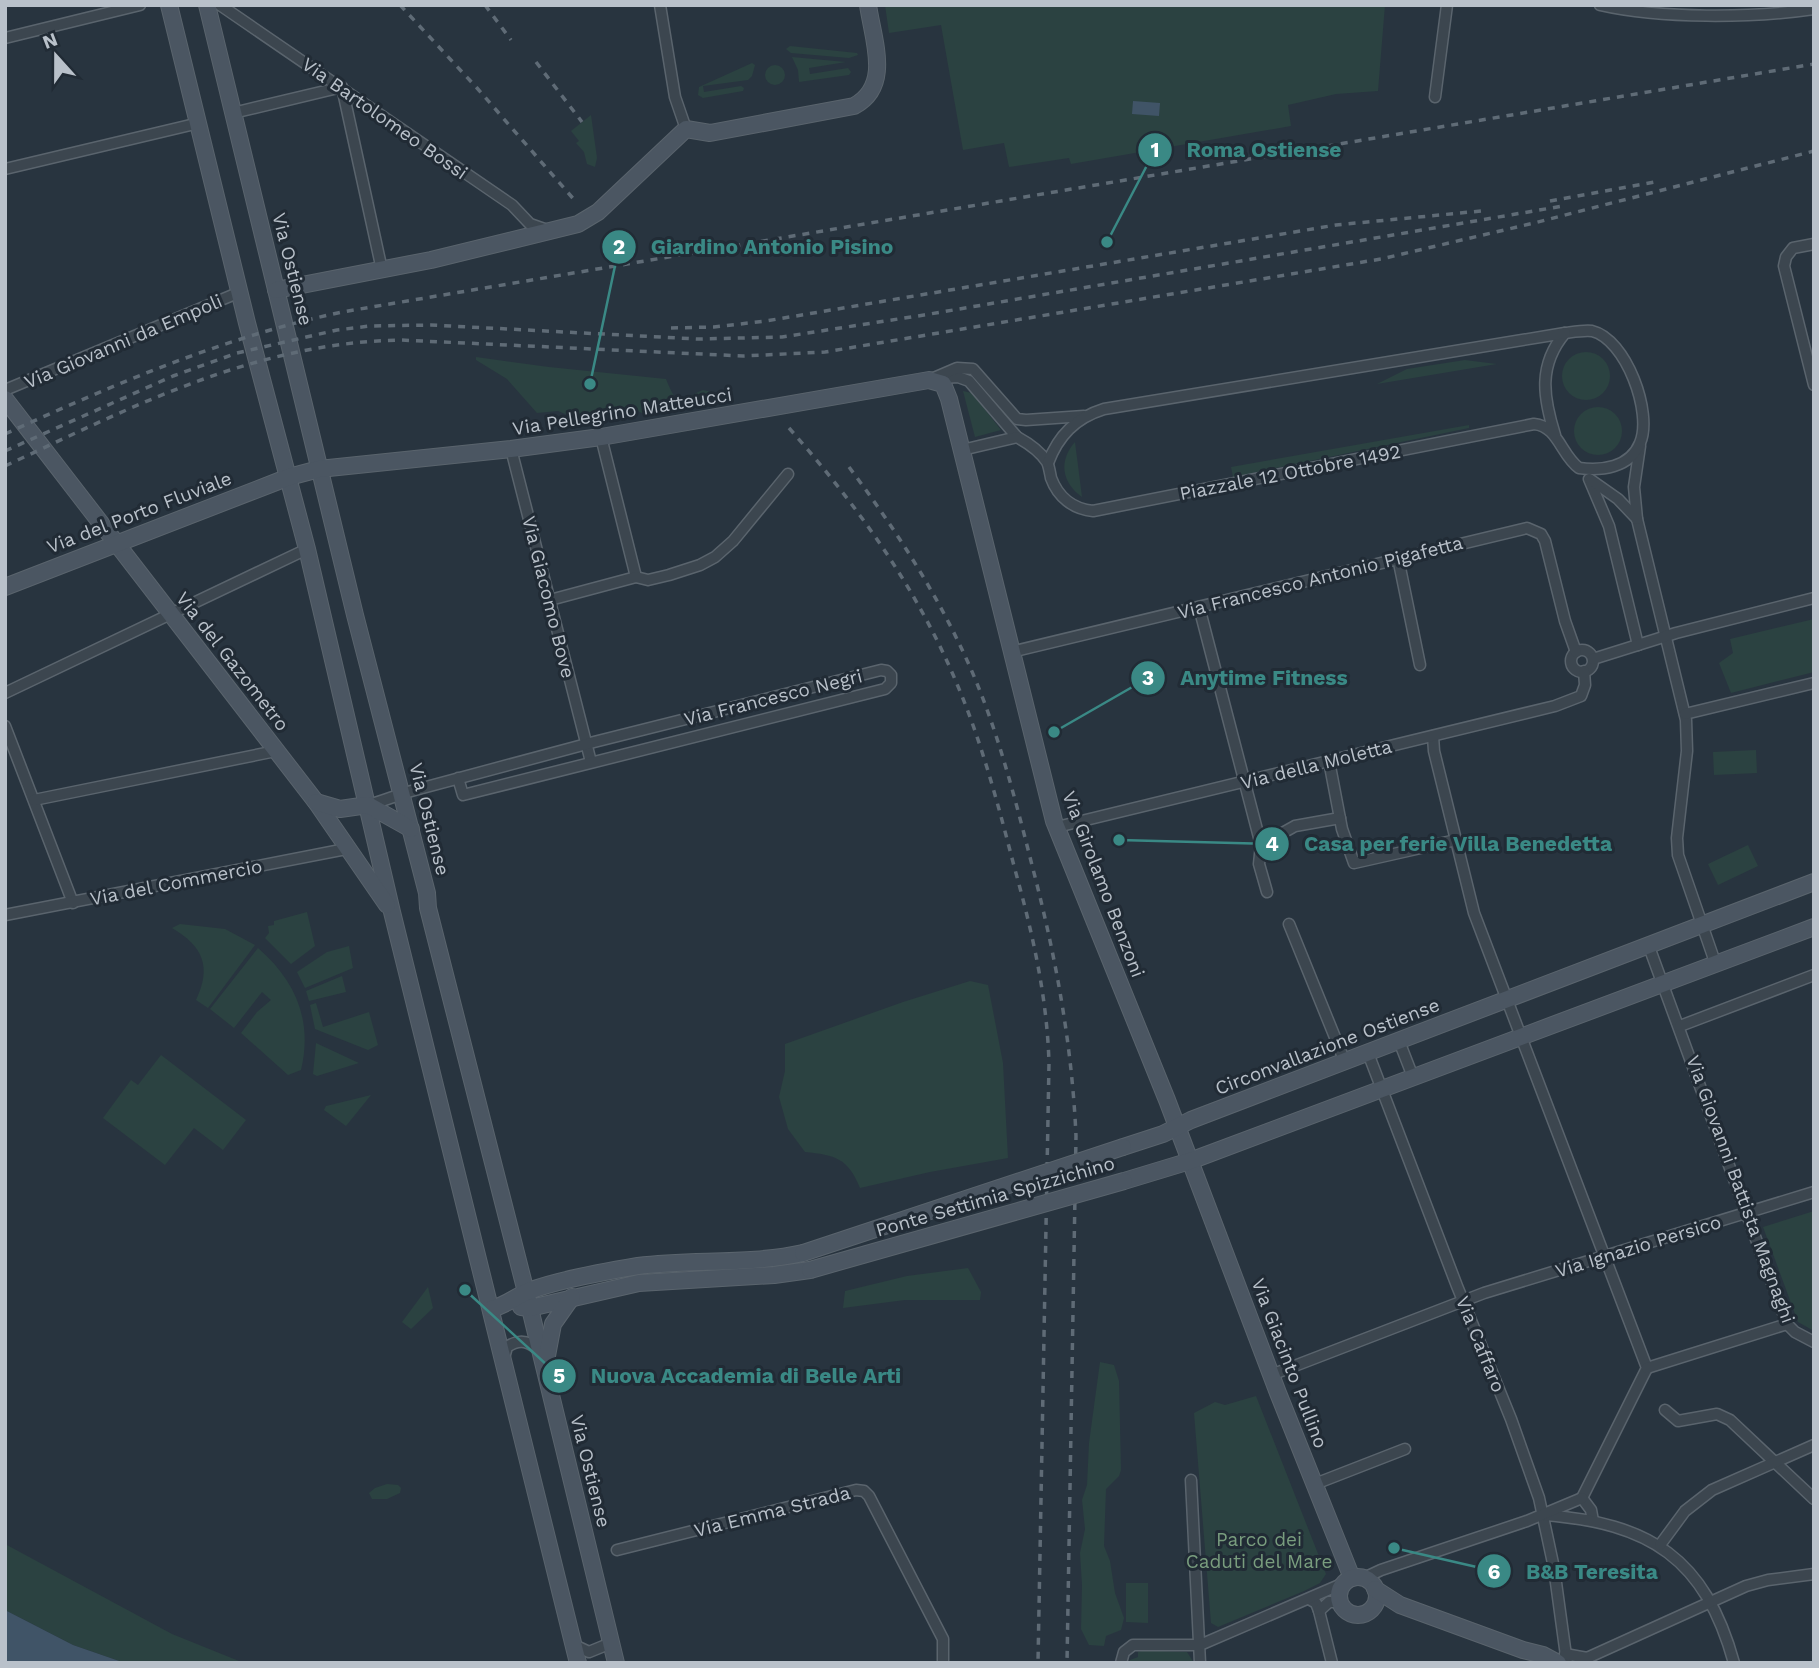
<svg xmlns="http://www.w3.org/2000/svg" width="1819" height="1668" viewBox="0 0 1819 1668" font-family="'Work Sans',sans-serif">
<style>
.green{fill:#2b4241}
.water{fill:#405467}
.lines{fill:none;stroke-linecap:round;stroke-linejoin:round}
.street-casing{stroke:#5a646d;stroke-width:13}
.secondary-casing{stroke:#5a646d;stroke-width:18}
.street{stroke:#3c464f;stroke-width:10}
.secondary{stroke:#4b5662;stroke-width:16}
.rail{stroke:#5f6b76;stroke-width:3.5;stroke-dasharray:7 7;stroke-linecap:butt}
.secondary-bridge-casing{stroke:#5a646d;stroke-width:18;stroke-linecap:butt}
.secondary-bridge{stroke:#4b5662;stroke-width:16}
.labels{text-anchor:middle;stroke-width:6;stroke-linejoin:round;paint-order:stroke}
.street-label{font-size:19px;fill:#b9c1ca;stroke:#212b35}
.park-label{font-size:19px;fill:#799d7e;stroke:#212b35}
.leader{fill:none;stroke:#3a8985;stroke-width:2.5}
.callout-dot{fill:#3a8985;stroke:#212b35;stroke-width:2.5}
.mark-label{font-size:21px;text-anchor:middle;font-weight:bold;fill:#fff}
.callout-label{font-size:21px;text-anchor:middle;font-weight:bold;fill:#3a8985;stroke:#212b35;stroke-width:6;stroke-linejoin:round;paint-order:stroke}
</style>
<rect width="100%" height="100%" fill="#28343f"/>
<g class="green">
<polygon points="885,5 1385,5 1378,91 1336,94 1288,105 1291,126 1071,164 1069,158 1009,167 1004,143 963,150 941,25 889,33"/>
<polygon points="790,46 857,53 858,55 849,58 791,53 786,49"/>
<polygon points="792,57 846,62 809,68 810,74 848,68 851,72 849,75 799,82 798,70"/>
<polygon points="752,63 755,65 752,76 748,80 703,86 704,92 741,86 744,88 743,91 703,98 698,95 699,87"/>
<circle cx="775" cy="75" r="10"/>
<polygon points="591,115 597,158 595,167 587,164 584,152 576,143 579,141 571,131"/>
<circle cx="1586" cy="376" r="24"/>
<path d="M476,357L549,367L666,379C680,413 679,399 703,390L712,392L722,400L647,415L637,411L582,421L558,411L537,413L507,379L476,360Z"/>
<polygon points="1465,360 1497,364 1377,384 1407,369"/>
<polygon points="963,391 972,393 1001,430 975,437"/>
<circle cx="1598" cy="431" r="24"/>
<polygon points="1469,425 1469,428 1233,477 1231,467"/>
<path d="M1075,442L1082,497C1062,483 1058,461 1075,442Z"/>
<polygon points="1814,619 1814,672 1731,693 1719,663 1733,653 1730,639"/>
<polygon points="1756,750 1757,773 1714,775 1713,752"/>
<polygon points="1748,845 1758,866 1718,885 1708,864"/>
<polygon points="307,912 315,946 291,964 265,938 269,933 268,926 274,925 274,921"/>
<path d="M180,924L225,929L255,945L208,1008L196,1000C212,967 203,946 172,928Z"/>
<polygon points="349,946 353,968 305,988 297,972 327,952"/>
<path d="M258,948C295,980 313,1020 301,1070L288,1075L241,1033L257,1012L271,1000L262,992L234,1028L210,1009Z"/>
<polygon points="342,976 346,992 309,1001 306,991"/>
<path d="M970,981L988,985L1003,1063L1008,1158L930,1172L860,1188C848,1158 835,1155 805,1152L788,1129L779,1097L785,1071V1044L903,1002Z"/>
<polygon points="316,1003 323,1027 369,1012 378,1045 368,1050 315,1029 310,1005"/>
<polygon points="316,1043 359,1063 317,1076 313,1074"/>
<polygon points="161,1055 246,1120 223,1150 194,1128 165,1165 103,1118 131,1080 138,1085"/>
<polygon points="371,1095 346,1126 324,1110 326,1106"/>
<polygon points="1814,1211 1814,1331 1798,1322 1763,1227"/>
<polygon points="968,1268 981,1292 980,1300 905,1300 843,1308 845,1291 907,1276"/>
<polygon points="428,1287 433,1308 411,1329 402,1322"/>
<polygon points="1100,1362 1114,1365 1119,1381 1121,1470 1119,1476 1106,1489 1104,1546 1110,1561 1115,1593 1124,1618 1121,1630 1106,1636 1104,1646 1089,1645 1081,1629 1082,1585 1080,1553 1085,1529 1082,1500 1087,1485 1089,1443"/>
<polygon points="1256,1396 1326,1574 1320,1583 1304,1591 1218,1627 1211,1623 1194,1413 1215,1402 1225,1405"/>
<polygon points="387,1484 398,1485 401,1488 400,1493 387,1499 372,1499 369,1493 375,1488"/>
<polygon points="5,1544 172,1634 244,1663 125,1663 73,1645 5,1610"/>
<polygon points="1126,1583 1148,1583 1148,1623 1126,1622"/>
<polygon points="1154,1647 1162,1651 1187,1652 1194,1663 1129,1663 1130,1660 1138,1657 1138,1652"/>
</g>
<g class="water">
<polygon points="1133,101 1160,103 1159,116 1132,114"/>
<polygon points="5,1610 73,1645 125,1663 5,1663"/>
</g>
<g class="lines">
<g class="street-casing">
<g id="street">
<polyline points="220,5 512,205 530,224 547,230"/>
<polyline points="660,5 675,97 686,129"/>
<path d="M1600,5C1661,19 1752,18 1814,9"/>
<polyline points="5,38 140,5"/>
<polyline points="1435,97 1447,5"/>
<polyline points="233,113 342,87 382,270"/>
<polyline points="5,169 199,123"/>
<polyline points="1814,244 1793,248 1786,257 1784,266 1814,385"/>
<polyline points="942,378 958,377 969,381 1017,437"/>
<polyline points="929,380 957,368 973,369 1017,419 1026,420 1084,416"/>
<polyline points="5,390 240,292"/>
<polyline points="601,437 636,577"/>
<polyline points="1640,446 1634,487 1637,519 1686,720 1687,751 1677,838 1678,855 1716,965"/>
<polyline points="511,449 591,762"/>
<path d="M962,450L1017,437C1028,443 1040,451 1047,462C1049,466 1050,473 1051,478C1058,497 1073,509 1093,511L1534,424C1558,426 1561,455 1579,468C1601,471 1630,468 1640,443C1653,413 1626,339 1592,331C1584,330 1573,332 1565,333C1538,365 1543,397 1555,435"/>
<path d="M1048,463C1058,436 1075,418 1104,409L1565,333"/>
<polyline points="1589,479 1609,526 1638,645"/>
<polyline points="1591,480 1618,499 1637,519"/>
<polyline points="1398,558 1420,665"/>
<polyline points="550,600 636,577 648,580 669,575 700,565 715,557 733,541 788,474"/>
<polyline points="1199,607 1261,845 1259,864 1267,892"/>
<circle cx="1582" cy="661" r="11"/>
<polyline points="1011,652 1527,528 1541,534 1545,541 1565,621 1576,652"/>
<polyline points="1593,659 1676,633 1814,598"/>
<polyline points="5,693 307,549"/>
<polyline points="1685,714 1814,683"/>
<polyline points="5,726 73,903"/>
<polyline points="1433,736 1434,751 1474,913 1647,1368 1582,1498"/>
<polyline points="1329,761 1342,829 1354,863 1456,840"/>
<polyline points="34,800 276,751"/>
<path d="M368,805C384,801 399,794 415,790C474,774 534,758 594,742L881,670L887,671L891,675V683L885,689L463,795L458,778"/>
<polyline points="1057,827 1555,706 1581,696 1585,685 1584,671"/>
<polyline points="1261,845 1295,826 1340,818"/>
<polyline points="5,915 346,849"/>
<polyline points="1289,924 1345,1062"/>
<polyline points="1648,944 1787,1324 1795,1332 1814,1342"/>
<polyline points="1680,1026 1814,975"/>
<polyline points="1399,1041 1413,1077"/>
<polyline points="1368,1053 1457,1286 1511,1419 1539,1498 1554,1568 1567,1663"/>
<path d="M504,1358L507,1347C520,1338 530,1341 540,1352"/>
<polyline points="1647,1368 1787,1324"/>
<polyline points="1271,1375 1484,1293 1814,1192"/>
<polyline points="1665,1410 1678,1421 1717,1414 1730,1420 1814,1499"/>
<polyline points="1191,1480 1200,1663"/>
<polyline points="1315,1484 1405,1449"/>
<polyline points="1582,1498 1591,1510 1593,1521"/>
<path d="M1544,1515C1650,1523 1705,1558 1734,1663"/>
<polyline points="1660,1545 1685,1511 1712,1490 1814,1445"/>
<polyline points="617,1550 856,1490 864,1491 869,1496 943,1639 943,1663"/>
<polyline points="1364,1578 1381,1570 1527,1521 1582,1498"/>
<polyline points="1309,1599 1316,1603 1319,1611 1332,1663"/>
<polyline points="1319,1611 1329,1602 1340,1602"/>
<polyline points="574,1645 589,1652 611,1643"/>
<polyline points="1565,1654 1587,1658 1746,1586 1768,1580 1814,1574"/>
<polyline points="1121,1663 1124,1652 1133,1645 1200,1645 1344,1583"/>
</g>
</g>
<g class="secondary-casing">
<g id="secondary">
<polyline points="169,5 247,323 307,549 392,912 578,1663"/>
<polyline points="207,5 355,615 427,893 428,908 526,1292 616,1663"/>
<path d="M276,290L431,260L578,224L598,212L686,129L710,133L854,106C892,86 873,40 868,5"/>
<polyline points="5,399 316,802 387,905"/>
<polyline points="5,587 289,477 319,469 511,449 601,437 929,380 943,384 949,399 1054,821 1167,1100 1278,1393 1352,1578"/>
<polyline points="316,802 340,809 368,805 411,829"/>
<polyline points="1123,1147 1163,1134 1191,1120 1814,882"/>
<polyline points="1124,1181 1190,1161 1814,927"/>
<polyline points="521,1307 530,1308 639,1283 774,1275 810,1270"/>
<path d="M491,1309C509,1304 514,1297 529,1291C557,1280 608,1271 638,1266C693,1259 749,1265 803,1253"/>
<polyline points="546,1361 553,1324 572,1297"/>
<circle cx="1358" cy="1596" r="19"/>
<polyline points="1375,1589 1400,1605 1523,1650 1543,1655 1558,1663"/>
</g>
</g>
<use href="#street" class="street"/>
<use href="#secondary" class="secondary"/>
<g class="rail">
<polyline points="400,5 477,88 577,203"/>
<polyline points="485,5 511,40"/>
<polyline points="536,62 582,122"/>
<polyline points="1550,201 1660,181"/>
<polyline points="671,328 714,327 766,321 1336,225 1481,211"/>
<path d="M789,428C857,505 917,588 957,684C982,743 998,804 1014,866C1032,931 1047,995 1049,1063L1038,1663"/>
<path d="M5,434C115,384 224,337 342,312L1814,64"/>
<polyline points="5,451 173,376 237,353 337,330 370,326 431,325 698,339 782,337 924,315 1563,206"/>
<path d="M5,466C134,406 255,343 400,340L743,356L825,352L1381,259L1534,223L1814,151"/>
<path d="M849,467C899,534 944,604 976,681C1001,742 1017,806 1033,869C1056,958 1072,1045 1076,1136L1067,1663"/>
</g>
<g class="secondary-bridge-casing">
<g id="secondary-bridge">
<polyline points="803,1253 1123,1147"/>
<polyline points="810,1270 1124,1181"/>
</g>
</g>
<use href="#secondary-bridge" class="secondary-bridge"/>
</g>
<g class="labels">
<g class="street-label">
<text transform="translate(385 118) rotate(35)" y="7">Via Bartolomeo Bossi</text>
<text transform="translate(293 269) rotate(76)" y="7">Via Ostiense</text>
<text transform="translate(123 341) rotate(-23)" y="7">Via Giovanni da Empoli</text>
<text transform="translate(622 411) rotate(-9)" y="7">Via Pellegrino Matteucci</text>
<text transform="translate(1290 472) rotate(-11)" y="7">Piazzale 12 Ottobre 1492</text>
<text transform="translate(139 512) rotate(-21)" y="7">Via del Porto Fluviale</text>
<text transform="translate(1320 577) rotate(-14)" y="7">Via Francesco Antonio Pigafetta</text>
<text transform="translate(549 597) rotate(76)" y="7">Via Giacomo Bove</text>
<text transform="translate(233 661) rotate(52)" y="7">Via del Gazometro</text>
<text transform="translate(773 697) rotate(-14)" y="7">Via Francesco Negri</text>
<text transform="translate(1316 764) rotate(-14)" y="7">Via della Moletta</text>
<text transform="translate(430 819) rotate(76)" y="7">Via Ostiense</text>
<text transform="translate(176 882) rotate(-11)" y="7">Via del Commercio</text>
<text transform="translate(1104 884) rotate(69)" y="7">Via Girolamo Benzoni</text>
<text transform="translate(1327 1046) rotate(-21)" y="7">Circonvallazione Ostiense</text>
<text transform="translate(1741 1189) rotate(70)" y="7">Via Giovanni Battista Magnaghi</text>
<text transform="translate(995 1196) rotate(-16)" y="7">Ponte Settimia Spizzichino</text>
<text transform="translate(1638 1246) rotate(-17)" y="7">Via Ignazio Persico</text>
<text transform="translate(1481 1344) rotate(68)" y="7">Via Caffaro</text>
<text transform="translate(1290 1363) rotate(69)" y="7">Via Giacinto Pullino</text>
<text transform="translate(591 1471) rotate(76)" y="7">Via Ostiense</text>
<text transform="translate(772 1511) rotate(-14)" y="7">Via Emma Strada</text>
</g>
<g class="park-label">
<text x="1259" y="1546">Parco dei<tspan x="1259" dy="22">Caduti del Mare</tspan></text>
</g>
</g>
<path class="leader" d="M1107 242L1155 150M590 384L619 247M1054 732L1148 678M1119 840L1272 844M465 1290L559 1376M1394 1548L1494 1571"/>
<g class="callout-dot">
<circle cx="1107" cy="242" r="7"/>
<circle cx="590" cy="384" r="7"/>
<circle cx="1054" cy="732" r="7"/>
<circle cx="1119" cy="840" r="7"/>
<circle cx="465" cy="1290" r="7"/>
<circle cx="1394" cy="1548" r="7"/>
<circle cx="1155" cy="150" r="18"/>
<circle cx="619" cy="247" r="18"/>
<circle cx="1148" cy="678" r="18"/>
<circle cx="1272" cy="844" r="18"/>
<circle cx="559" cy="1376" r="18"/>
<circle cx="1494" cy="1571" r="18"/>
</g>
<g class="mark-label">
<text x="1155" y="157">1</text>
<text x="619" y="254">2</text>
<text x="1148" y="685">3</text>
<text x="1272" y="851">4</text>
<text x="559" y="1383">5</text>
<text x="1494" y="1579">6</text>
</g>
<g class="callout-label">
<text x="1264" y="157">Roma Ostiense</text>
<text x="772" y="254">Giardino Antonio Pisino</text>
<text x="1264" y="685">Anytime Fitness</text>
<text x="1458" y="851">Casa per ferie Villa Benedetta</text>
<text x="746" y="1383">Nuova Accademia di Belle Arti</text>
<text x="1592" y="1579">B&amp;B Teresita</text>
</g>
<rect width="1819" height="1668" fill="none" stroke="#b9c1ca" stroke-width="14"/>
<g transform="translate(56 56) rotate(339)" stroke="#212b35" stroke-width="5" paint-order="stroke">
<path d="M0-5L12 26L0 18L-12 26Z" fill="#b9c1ca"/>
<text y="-10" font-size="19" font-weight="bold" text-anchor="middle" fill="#b9c1ca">N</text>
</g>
</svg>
